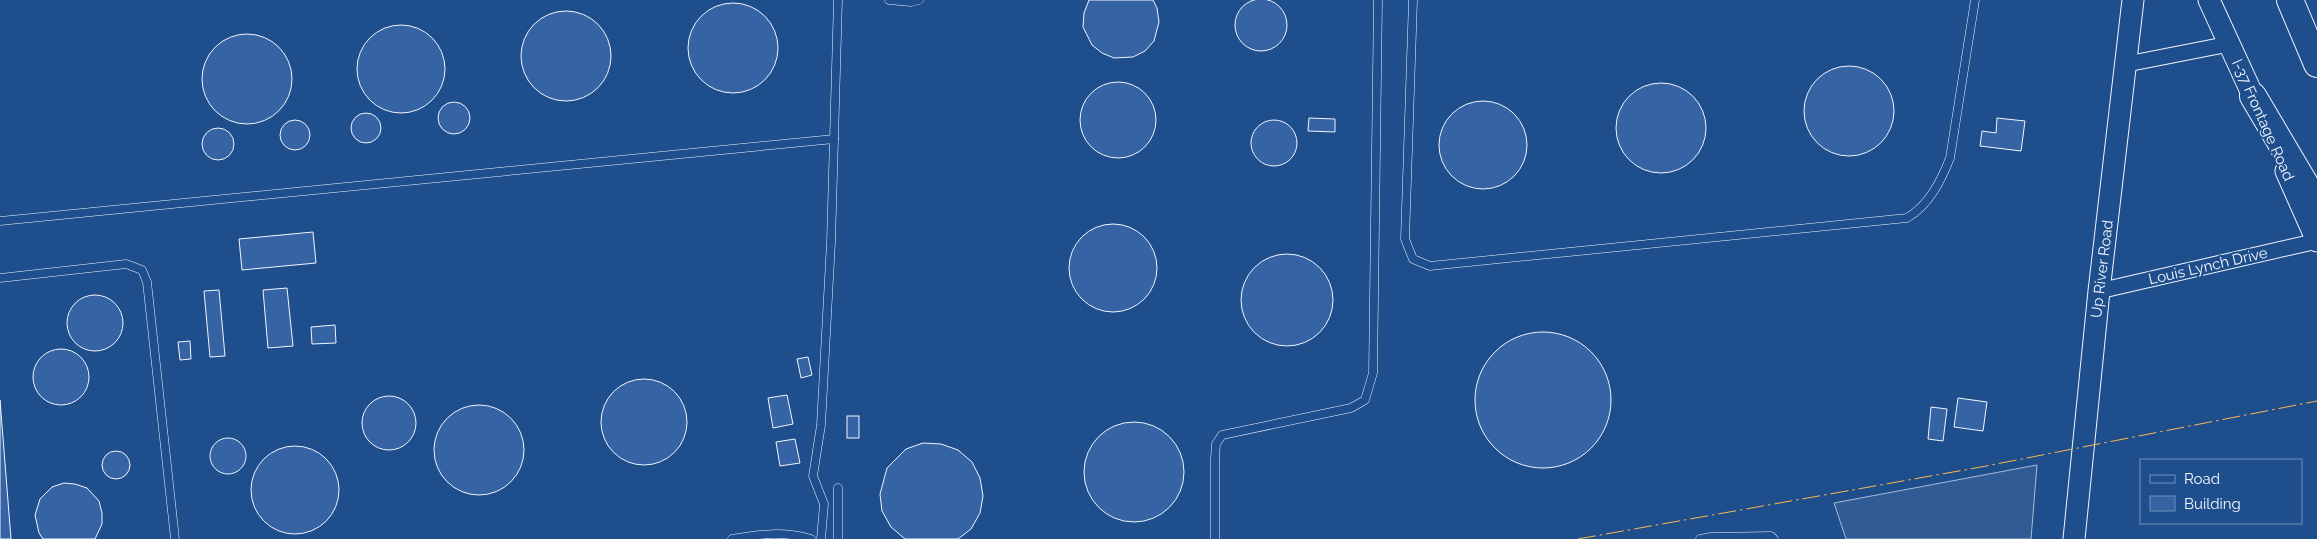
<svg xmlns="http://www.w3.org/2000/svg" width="2317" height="539" viewBox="0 0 2317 539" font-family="Raleway,sans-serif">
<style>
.built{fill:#305b95;stroke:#a8bbd7}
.building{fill:#3563a3;stroke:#f2f6ff}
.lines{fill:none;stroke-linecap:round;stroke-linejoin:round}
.lane-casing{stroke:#f2f6ff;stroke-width:9}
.street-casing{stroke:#f2f6ff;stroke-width:17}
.secondary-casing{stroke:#f2f6ff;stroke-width:23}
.highway-casing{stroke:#f2f6ff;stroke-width:28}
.lane{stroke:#1f4e8c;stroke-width:8}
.street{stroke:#1f4e8c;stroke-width:15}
.secondary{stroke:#1f4e8c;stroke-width:21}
.highway{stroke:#1f4e8c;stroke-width:26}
.power{stroke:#ffb74d;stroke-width:1;stroke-dasharray:18 4 2.5 4;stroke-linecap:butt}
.labels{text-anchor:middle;stroke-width:4;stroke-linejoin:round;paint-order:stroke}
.street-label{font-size:15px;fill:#f2f6ff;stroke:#1f4e8c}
</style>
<rect width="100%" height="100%" fill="#1f4e8c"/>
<polygon class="built" points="2037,465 2031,539 1846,539 1834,503"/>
<g class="building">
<circle cx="1261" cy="25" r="26"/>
<polygon points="1089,0 1153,0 1157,8 1159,22 1154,41 1145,51 1133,57 1114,58 1102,53 1092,45 1083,27 1084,13"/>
<circle cx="733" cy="48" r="45"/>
<circle cx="566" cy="56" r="45"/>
<circle cx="401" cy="69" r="44"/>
<circle cx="247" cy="79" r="45"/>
<circle cx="1849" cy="111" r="45"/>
<circle cx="1118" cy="120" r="38"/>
<circle cx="1661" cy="128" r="45"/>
<circle cx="1483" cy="145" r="44"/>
<circle cx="454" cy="118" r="16"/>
<circle cx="366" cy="128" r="15"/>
<polygon points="1309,118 1335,119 1335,132 1308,131"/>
<polygon points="1997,118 2025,121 2021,151 1980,146 1982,131 1996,133"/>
<circle cx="1274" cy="143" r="23"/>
<circle cx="295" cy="135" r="15"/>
<circle cx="218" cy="144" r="16"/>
<circle cx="1113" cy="268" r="44"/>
<polygon points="313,232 316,263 242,270 239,239"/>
<circle cx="1287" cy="300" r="46"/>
<polygon points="287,288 293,346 268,348 263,290"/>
<polygon points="219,290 225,356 210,357 204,291"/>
<circle cx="95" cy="323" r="28"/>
<polygon points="335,325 336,343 312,344 311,327"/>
<circle cx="1543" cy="400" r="68"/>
<polygon points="190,341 191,359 180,360 178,342"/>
<circle cx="61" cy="377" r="28"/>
<polygon points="808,357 812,375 801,378 797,359"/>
<circle cx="644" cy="422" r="43"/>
<polygon points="787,395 793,424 773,428 768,398"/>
<circle cx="389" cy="423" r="27"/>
<polygon points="1958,398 1987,402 1983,431 1954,427"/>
<polygon points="0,400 11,539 0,539"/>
<circle cx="479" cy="450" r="45"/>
<polygon points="1931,407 1947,409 1943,441 1928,439"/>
<rect x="847" y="416" width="12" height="22"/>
<circle cx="1134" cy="472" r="50"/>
<circle cx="228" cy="456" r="18"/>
<polygon points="795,439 800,463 780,466 776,442"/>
<polygon points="923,443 941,444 958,450 972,462 980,478 983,496 980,513 971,529 958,539 905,539 891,527 882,511 880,494 887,468 906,449"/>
<circle cx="295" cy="490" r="44"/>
<circle cx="116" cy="465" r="14"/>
<polygon points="64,483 75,484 87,488 99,501 102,513 102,524 95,539 43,539 39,533 35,515 40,499 52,487"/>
</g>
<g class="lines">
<g class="lane-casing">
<g id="lane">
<polyline points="889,0 911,2 919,0"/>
<path d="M1413,0L1405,239L1413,259L1430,266L1907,218C1929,205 1941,181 1950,158L1975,0"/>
<polyline points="0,221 834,139"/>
<polyline points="0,278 126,264 142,270 147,282 175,539"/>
<polyline points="838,488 838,539"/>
<path d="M732,539C761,534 783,531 811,539"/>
<polyline points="821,539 824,504 813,476 821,425 831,242 838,0"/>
<polyline points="1215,539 1215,458 1216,444 1222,435 1351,408 1365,400 1373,373 1378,0"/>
<polyline points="1700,539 1711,537 1771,536 1774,539"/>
</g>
</g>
<g class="street-casing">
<g id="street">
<polyline points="2127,64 2229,44"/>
<polyline points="2099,291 2317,241"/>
</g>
</g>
<g class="secondary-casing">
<g id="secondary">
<polyline points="2209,0 2260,111"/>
<polyline points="2286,171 2317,241"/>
<polyline points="2074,539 2099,291 2133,0"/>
</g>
</g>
<g class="highway-casing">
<g id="highway">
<polyline points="2290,0 2317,64"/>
<polyline points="2253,96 2317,204"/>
</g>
</g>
<use href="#lane" class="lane"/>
<use href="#street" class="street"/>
<use href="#secondary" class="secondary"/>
<use href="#highway" class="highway"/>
<polyline class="power" points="1578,539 1981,467 2317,401"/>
</g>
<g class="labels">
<g class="street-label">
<text transform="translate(2263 120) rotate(66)" y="5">I-37 Frontage Road</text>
<text transform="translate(2208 266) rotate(-13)" y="5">Louis Lynch Drive</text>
<text transform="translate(2102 269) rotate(-83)" y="5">Up River Road</text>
</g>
</g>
<rect x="2140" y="459" width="162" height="65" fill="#1f4e8c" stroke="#7391ba"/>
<rect x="2150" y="475" width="25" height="8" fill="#1f4e8c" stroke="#7391ba"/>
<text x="2184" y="484" font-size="15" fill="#f2f6ff">Road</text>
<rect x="2150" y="496" width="25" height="15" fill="#3563a3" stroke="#7391ba"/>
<text x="2184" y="509" font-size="15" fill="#f2f6ff">Building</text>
</svg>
